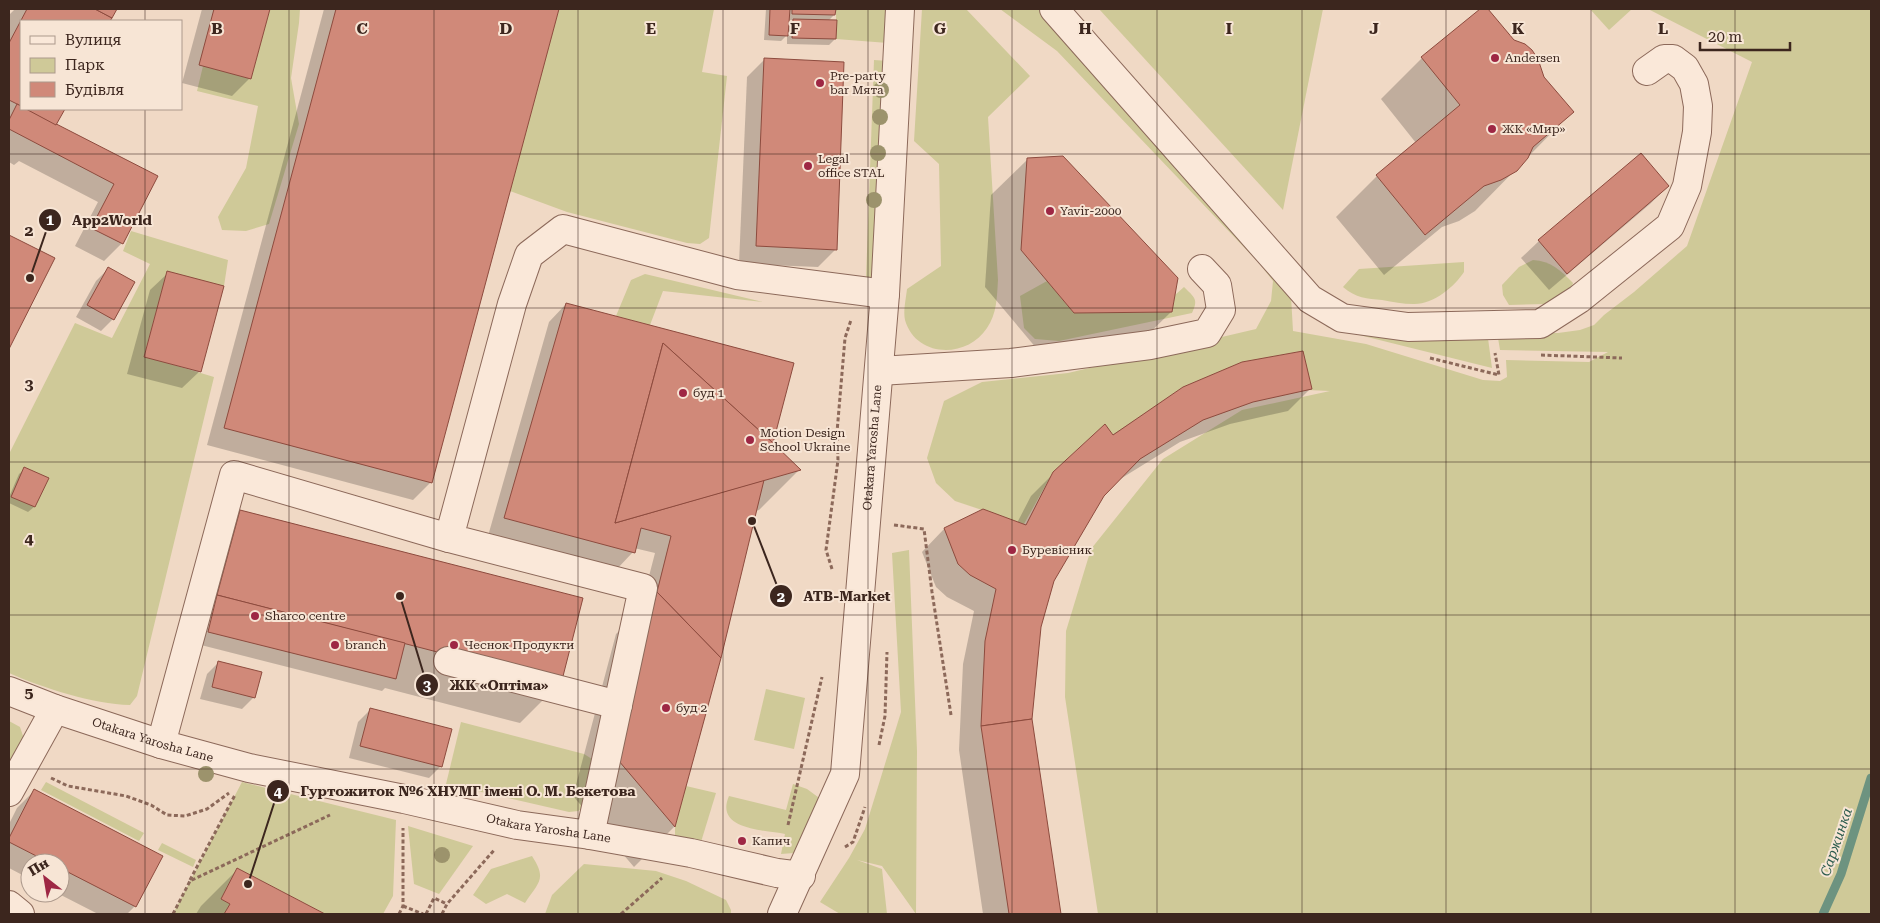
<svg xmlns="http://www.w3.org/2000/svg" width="1880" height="923" viewBox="0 0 1880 923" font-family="'Roboto Serif',serif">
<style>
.green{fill:#cfc998}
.shadow{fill:#0003;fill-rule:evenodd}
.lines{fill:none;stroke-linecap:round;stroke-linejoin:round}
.stream{stroke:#6d9380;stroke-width:9}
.building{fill:#d08979;stroke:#8d4b3e}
.minor-casing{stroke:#8c695a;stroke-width:30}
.path{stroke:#8c695a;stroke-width:3;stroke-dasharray:4 2.5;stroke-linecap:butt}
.minor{stroke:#fae8d9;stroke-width:28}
.tree{fill:#9c936c}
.grid{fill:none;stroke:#3c261e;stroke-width:1;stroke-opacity:0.55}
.poi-dot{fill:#9e2744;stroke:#f7e5d5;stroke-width:2}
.labels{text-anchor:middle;stroke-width:4;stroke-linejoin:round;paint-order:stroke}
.poi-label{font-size:12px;fill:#3c261e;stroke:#f7e5d5;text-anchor:start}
.street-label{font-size:12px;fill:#3c261e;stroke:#f7e5d5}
.water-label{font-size:14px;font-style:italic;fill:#2d5c4e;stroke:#f7e5d5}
.grid-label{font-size:16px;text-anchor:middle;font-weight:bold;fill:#3c261e;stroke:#f7e5d5;stroke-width:4;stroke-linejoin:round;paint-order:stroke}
.leader{fill:none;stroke:#3c261e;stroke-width:2}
.callout-dot{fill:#3c261e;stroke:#f7e5d5;stroke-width:2}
.mark-label{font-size:15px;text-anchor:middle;font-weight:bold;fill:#fff}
.callout-label{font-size:14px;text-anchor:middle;font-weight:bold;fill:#3c261e;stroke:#f7e5d5;stroke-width:4;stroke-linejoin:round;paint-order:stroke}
</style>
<rect width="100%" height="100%" fill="#f0d9c5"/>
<g class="green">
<polygon points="270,9 300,9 299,23 291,78 299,124 269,224 246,231 222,230 218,217 246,168 258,106 197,91 203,66 251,79"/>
<polygon points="559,9 714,9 702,72 727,76 709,238 700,244 687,243 567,212 510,191"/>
<polygon points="836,9 890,9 888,43 836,39"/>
<path d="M922,9H966L1030,76L988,117L998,280C997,296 997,314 987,328C967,359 916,358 905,320C903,312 906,298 907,289L941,266L939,164L914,141Z"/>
<polygon points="1000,9 1041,9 1291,296 1293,331 1366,344 1483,380 1500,381 1507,377 1506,360 1589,362 1608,352 1500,350 1497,332 1558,333 1580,330 1594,325 1604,315 1634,292 1687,246 1752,62 1648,9 1871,9 1871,914 1098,914 1065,697 1066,631 1091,549 1163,459 1242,410 1330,391 1307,390 1303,351 1242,362 1183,387 1113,435 1105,424 1053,472 1024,524 955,501 936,483 927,458 944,401 982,382 1068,373 1256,329 1271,301 1273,281 1259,263 1057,51"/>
<polygon points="1099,9 1323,9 1283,210"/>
<polygon points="1590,9 1632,9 1609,30"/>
<polygon points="874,60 889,61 873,278 866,279"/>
<path d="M131,231L228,260L224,286L166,275L144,356L214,377L137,696L130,705C93,704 43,688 9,673V454L75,323L112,338L150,264L123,251Z"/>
<path d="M1533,260C1551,261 1560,270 1573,283L1570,291L1546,304L1509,305L1503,295L1502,285L1519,267Z"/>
<path d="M1464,262V272C1454,287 1433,305 1413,304C1403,304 1393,302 1382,300C1367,299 1356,298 1343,287L1359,269Z"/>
<polygon points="645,274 763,302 663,291 650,325 616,316 631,280"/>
<path d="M1047,281L1074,313L1172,312L1175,295L1184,287C1194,297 1199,299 1192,313L1059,341L1035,339L1024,328L1020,296Z"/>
<polygon points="1311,301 1487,331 1492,368 1327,327"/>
<polygon points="909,550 917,751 916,914 882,866 857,860 882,869 887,914 840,914 820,902 849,858 865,829 901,712 892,553"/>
<polygon points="766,689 805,698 794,749 754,740"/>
<polygon points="9,721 20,727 24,739 9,780"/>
<polygon points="461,722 584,754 592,759 585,807 578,811 569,812 446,784"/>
<polygon points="46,782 144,833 139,841 41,790"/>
<polygon points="242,782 396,820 393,896 383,914 325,914 237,868 221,899 230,904 224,914 173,914"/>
<path d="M793,784L807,789L822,800L794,853L781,854L785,834C765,830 714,830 729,796L786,810Z"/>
<polygon points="686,786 716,793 701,842 675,839 675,827"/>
<polygon points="408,826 473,846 439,894 414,884"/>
<polygon points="162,843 196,860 193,867 158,850"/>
<path d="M532,856C547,879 539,882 525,903L507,894L486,904L473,895L491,869Z"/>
<polygon points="584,864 656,871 686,881 726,900 731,910 731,914 545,914 552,895"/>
</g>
<g class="shadow">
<polygon points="15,9 115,9 109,21 21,21 21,109 63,109 55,125 157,176 122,243 104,261 75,246 98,202 19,161 14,165 9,162 9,15"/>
<polygon points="202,9 269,9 250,78 232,96 182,83"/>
<polygon points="324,9 558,9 431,482 413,500 207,445"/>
<path d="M766,9H834V15L828,21L835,39L829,45L787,44V35L781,41L764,40ZM788,20H794L788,26Z"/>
<polygon points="1482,9 1487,9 1572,112 1475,211 1459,221 1442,227 1384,275 1336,217 1377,176 1416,143 1381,99 1422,58"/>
<polygon points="764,60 836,249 818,267 739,264 747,77"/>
<polygon points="1028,159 1171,312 1134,348 1037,349 985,287 991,195"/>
<polygon points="1668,186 1650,204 1549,290 1521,258 1539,241"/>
<polygon points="9,236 53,259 9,346"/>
<polygon points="108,269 113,319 101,331 76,317 96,281"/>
<polygon points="168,273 200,371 182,388 127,374 150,290"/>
<polygon points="566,304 771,443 799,470 759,510 756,511 720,659 674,827 634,867 573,796 616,634 640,611 655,553 634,548 633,552 616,570 488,536 549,322"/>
<polygon points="1184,388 1310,389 1288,411 1230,424 1180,442 1117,481 1103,495 1053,580 1040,627 1031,719 1060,914 983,914 959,750 963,664 974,611 947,597 936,587 922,552 944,529 983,510 1017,523 1031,496 1054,473"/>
<polygon points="25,469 47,478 34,507 28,512 9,503 9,497 19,474"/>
<polygon points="240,511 560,683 520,723 385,688 382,691 197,644 201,551"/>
<polygon points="219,662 254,697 242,709 200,699 207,674"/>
<polygon points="370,710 441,766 429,778 349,758 358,722"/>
<polygon points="35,790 161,856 134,907 127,914 98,914 57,893 60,893 60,863 30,863 30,879 9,868 9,824 17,808"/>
<polygon points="237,870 322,914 196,914 201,906"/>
</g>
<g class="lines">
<polyline class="stream" points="1823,914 1841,874 1871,778"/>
</g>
<g class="building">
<polygon points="27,9 95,9 112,18 110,21 21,21 21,106 9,100 9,43"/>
<polygon points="95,9 117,9 112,18"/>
<polygon points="214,9 270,9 251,79 199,65"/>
<polygon points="336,9 559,9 432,483 224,428"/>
<polygon points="770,9 790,9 788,36 769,35"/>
<polygon points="792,9 836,9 835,15 792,14"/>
<polygon points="1480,9 1488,9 1514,40 1525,44 1532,50 1538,59 1544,77 1574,112 1533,147 1528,158 1517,171 1501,180 1484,186 1425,235 1376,175 1460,105 1421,57"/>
<polygon points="793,19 837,20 836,39 792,38"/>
<polygon points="764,58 844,62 837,250 756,246"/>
<polygon points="17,104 21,106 21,109 27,109 158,176 123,244 91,228 114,184 9,129 9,120"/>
<polygon points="26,109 65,109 56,125"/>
<polygon points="1641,153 1669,186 1567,274 1538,240"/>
<polygon points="1063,156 1178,278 1172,312 1074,313 1021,250 1027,158"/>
<polygon points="9,235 55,258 9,349"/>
<polygon points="108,267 135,282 114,320 87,305"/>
<polygon points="167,271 224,286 201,372 144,357"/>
<polygon points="566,303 794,363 773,443 663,343 615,523 764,480 721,658 657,592 671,536 641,528 635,553 504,518"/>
<polygon points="663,343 773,443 801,470 615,523"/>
<polygon points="1303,351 1312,389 1253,402 1203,420 1140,459 1104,496 1054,581 1041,627 1032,719 981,726 985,641 996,589 970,575 958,564 944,528 983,509 1026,525 1053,472 1105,424 1113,435 1183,387 1242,362"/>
<polygon points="24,467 49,478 35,507 11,497"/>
<polygon points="240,510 583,598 561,684 217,595"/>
<polygon points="657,592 721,658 675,827 613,754"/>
<polygon points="217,595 405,643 396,679 208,632"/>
<polygon points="218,661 262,672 255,698 212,687"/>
<polygon points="370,708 452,729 442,767 360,746"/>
<polygon points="1032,719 1061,914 1009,914 981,726"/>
<polygon points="34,789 163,856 136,907 60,868 60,863 50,863 9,842 9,838"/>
<polygon points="237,868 325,914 224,914 230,904 221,899"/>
</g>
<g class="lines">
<g class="minor-casing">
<g id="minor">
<polyline points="1054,9 1310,299 1342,318 1408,327 1540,324 1579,299 1670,226 1687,186 1697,132 1698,106 1694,84 1685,68 1673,59 1664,59 1647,71"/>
<polyline points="879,371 1011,363 1150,345 1207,333 1221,310 1217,285 1202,269"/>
<polyline points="448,661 618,705"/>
<path id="s1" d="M9,691L55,709L161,744L249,768L404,799L517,825L590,835L691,853L777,873L801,876"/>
<polyline points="161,744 234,475 449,538"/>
<polyline points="9,792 55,709"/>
<polyline points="590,835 643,588 449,538 512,304 529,255 563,229 737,275 885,294"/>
<polyline points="9,905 20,914"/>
<path id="s2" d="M782,914L845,774L885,294L900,9"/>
</g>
</g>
<g class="path">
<polyline points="1541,355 1622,358"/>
<polyline points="1430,358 1499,375 1495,353"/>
<polyline points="894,525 924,529 932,592 951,715"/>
<polyline points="832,569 826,550 838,460 837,432 845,338 851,320"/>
<polyline points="879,745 885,716 887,652"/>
<polyline points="51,778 68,786 126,796 151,805 167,815 185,816 207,809 229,793"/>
<polyline points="788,825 822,677"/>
<polyline points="845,847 853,842 865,807"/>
<polyline points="190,880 235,795"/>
<polyline points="403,906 423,914"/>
<polyline points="173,914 190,881 330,815"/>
<polyline points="399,914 403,906 403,828"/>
<polyline points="426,914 434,898 447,904"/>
<polyline points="442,914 447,904 495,849"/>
<polyline points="621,914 662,878"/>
</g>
<use href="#minor" class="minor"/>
</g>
<g class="tree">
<circle cx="881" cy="90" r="8"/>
<circle cx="880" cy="117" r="8"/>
<circle cx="878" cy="153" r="8"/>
<circle cx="874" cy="200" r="8"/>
<circle cx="206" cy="774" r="8"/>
<circle cx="442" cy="855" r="8"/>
</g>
<path class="grid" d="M145,9V21M289,9V914M434,9V914M578,9V914M723,9V914M868,9V914M1012,9V914M1157,9V914M1302,9V914M1446,9V914M1591,9V914M1735,9V914M145,109V914M9,154H1871M9,308H1871M9,462H1871M9,615H1871M9,769H1871"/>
<g class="poi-dot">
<circle cx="1495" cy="58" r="5"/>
<circle cx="820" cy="83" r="5"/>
<circle cx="1492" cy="129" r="5"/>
<circle cx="808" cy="166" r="5"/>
<circle cx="1050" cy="211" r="5"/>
<circle cx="683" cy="393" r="5"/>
<circle cx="750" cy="440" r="5"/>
<circle cx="1012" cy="550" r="5"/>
<circle cx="255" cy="616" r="5"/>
<circle cx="335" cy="645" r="5"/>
<circle cx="454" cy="645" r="5"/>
<circle cx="666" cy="708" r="5"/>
<circle cx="742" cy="841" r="5"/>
</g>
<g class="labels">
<g class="poi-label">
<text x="1505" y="62">Andersen</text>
<text x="830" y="80">Pre-party<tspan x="830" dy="14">bar Мята</tspan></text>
<text x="1502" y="133">ЖК «Мир»</text>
<text x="818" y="163">Legal<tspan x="818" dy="14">office STAL</tspan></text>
<text x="1060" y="215">Yavir-2000</text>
<text x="693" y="397">буд 1</text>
<text x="760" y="437">Motion Design<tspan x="760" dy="14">School Ukraine</tspan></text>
<text x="1022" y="554">Буревісник</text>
<text x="265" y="620">Sharco centre</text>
<text x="345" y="649">branch</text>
<text x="464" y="649">Чеснок Продукти</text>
<text x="676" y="712">буд 2</text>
<text x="752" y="845">Капич</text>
</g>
<g class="street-label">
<text dy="4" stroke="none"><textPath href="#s2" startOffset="481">Otakara Yarosha Lane</textPath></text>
<text dy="4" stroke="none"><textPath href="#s1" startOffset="152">Otakara Yarosha Lane</textPath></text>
<text dy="4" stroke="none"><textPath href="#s1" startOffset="558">Otakara Yarosha Lane</textPath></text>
</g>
<g class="water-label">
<text transform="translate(1836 842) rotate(-71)" y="5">Саржинка</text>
</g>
</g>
<g class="grid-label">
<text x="217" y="34">B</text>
<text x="362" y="34">C</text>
<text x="506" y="34">D</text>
<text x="651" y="34">E</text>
<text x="795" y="34">F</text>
<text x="940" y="34">G</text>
<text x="1085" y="34">H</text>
<text x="1229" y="34">I</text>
<text x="1374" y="34">J</text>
<text x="1518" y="34">K</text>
<text x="1663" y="34">L</text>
<text x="29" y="236">2</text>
<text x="29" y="390">3</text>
<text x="29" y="544">4</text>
<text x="29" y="698">5</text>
</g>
<path class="leader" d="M30 278L50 220M752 521L781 596M400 596L427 685M248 884L278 791"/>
<g class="callout-dot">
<circle cx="30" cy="278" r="5"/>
<circle cx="752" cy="521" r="5"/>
<circle cx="400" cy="596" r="5"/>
<circle cx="248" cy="884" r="5"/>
<circle cx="50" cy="220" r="12"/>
<circle cx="781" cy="596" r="12"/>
<circle cx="427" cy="685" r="12"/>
<circle cx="278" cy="791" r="12"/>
</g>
<g class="mark-label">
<text x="50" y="225">1</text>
<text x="781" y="602">2</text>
<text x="427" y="691">3</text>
<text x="278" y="797">4</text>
</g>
<g class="callout-label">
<text x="112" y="225">App2World</text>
<text x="847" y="601">ATB-Market</text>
<text x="499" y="690">ЖК «Оптіма»</text>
<text x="468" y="796">Гуртожиток №6 ХНУМГ імені О. М. Бекетова</text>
</g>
<rect width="1880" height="923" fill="none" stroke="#3c261e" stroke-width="20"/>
<rect x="20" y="20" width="162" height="90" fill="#f7e5d5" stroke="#ac998c"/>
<rect x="30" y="36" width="25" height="8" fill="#fae8d9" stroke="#ac998c"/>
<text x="65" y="45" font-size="15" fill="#3c261e">Вулиця</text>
<rect x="30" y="58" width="25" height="15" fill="#cfc998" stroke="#ac998c"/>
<text x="65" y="70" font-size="15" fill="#3c261e">Парк</text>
<rect x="30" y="82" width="25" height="15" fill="#d08979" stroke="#ac998c"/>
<text x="65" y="95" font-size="15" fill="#3c261e">Будівля</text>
<g transform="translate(45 878) rotate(329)"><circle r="24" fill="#f7e5d5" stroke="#ac998c"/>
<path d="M0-4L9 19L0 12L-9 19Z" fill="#9e2744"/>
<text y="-8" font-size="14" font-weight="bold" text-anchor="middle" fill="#3c261e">Пн</text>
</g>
<path d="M1700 42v8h90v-8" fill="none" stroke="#3c261e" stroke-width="2.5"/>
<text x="1708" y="42" font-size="15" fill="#3c261e" stroke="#f7e5d5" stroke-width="4" paint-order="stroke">20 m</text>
</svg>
